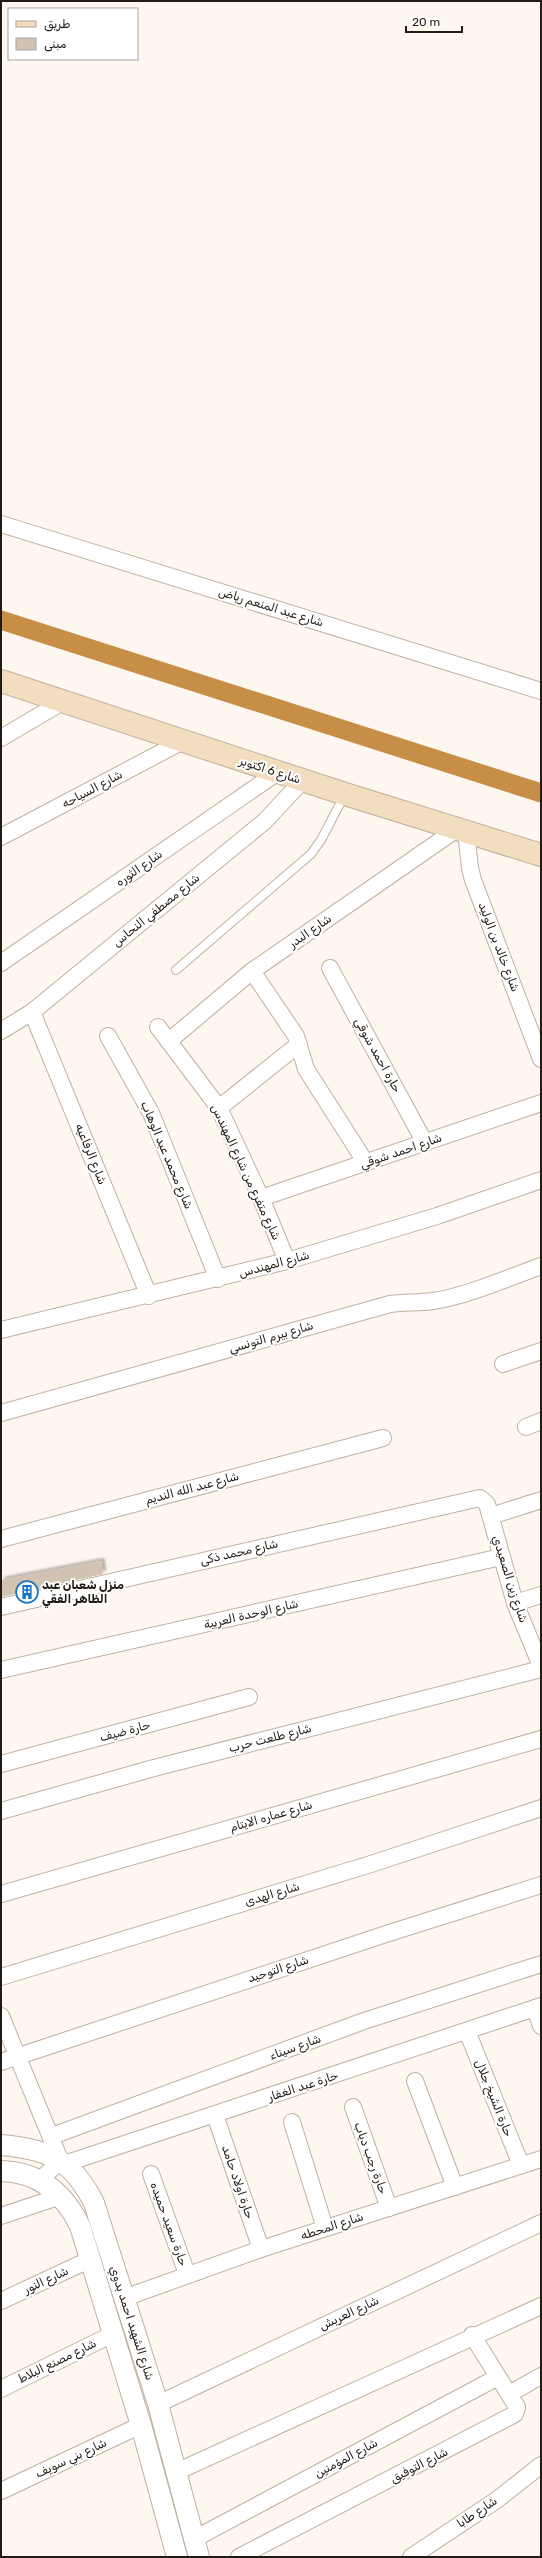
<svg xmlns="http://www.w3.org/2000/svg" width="542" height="2558" viewBox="0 0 542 2558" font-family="Rubik,'Noto Sans Arabic',sans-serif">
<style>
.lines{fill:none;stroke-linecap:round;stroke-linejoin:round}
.canal{stroke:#c78e47;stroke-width:19}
.building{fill:#d2c2b1;filter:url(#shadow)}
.service-casing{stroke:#c0b09f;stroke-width:10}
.minor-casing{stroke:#c0b09f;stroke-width:18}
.tertiary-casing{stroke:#c0b09f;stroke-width:22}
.secondary-casing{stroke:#c0b09f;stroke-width:24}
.service{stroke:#fff;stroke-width:8}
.minor{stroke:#fff;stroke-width:16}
.tertiary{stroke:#fff;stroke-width:20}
.secondary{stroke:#f3ddbf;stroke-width:22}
.labels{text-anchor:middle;stroke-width:4;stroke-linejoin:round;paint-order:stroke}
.street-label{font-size:12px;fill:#211b15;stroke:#fff}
.poi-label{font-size:12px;font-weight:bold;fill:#211b15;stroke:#fff;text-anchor:start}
</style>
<defs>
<filter id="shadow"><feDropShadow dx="3.5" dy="-3.5" stdDeviation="1" flood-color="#0004"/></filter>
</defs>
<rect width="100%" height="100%" fill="#fef7f0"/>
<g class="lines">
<polyline class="canal" points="1,620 541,793"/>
</g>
<polygon class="building" points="101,1561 103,1574 1,1597 1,1580"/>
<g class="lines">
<g class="service-casing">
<polyline id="service" points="176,970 311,854 321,840 344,796"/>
</g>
<g class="minor-casing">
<g id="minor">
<polyline points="1,524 541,691"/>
<polyline points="1,738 64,701"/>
<polyline points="466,832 470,868 473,880 541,1059"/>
<polyline points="1,837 183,741"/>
<polyline points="1,963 278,772"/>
<polyline points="330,968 425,1143"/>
<polyline points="252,971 296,1036 306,1069 366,1163"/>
<polyline points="32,1012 149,1296"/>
<polyline points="158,1027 219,1108 261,1198 287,1261"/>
<polyline points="1,1031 32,1012 265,821 303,780"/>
<polyline points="108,1036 151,1113 218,1279"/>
<polyline points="169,1041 252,971 457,829"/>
<polyline points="219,1108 299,1044"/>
<polyline points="261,1198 541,1103"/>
<polyline points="1,1330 287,1261 437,1216 541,1180"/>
<polyline points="503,1364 541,1351"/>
<path d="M1,1413L390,1304C405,1302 419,1303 433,1301C464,1297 510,1277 541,1266"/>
<polyline points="526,1427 541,1421"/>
<polyline points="491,1516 541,1500"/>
<polyline points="1,1539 383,1438"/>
<polyline points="515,1603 541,1595"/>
<polyline points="1,1607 480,1498 487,1504 515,1603 541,1666"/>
<polyline points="1,1670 501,1557"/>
<polyline points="1,1764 249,1697"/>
<polyline points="1,1811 154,1768 541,1669"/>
<polyline points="1,1894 541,1739"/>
<polyline points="1,1977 371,1864 541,1808"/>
<polyline points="535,2008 541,2026"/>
<polyline points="1,2016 58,2155 56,2165 40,2180"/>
<polyline points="467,2031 521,2165"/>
<polyline points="1,2062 386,1934 541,1885"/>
<polyline points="415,2081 455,2187"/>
<polyline points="353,2107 389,2208"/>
<polyline points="215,2115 261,2249"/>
<polyline points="292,2122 325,2228"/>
<polyline points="52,2136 364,2021 541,1964"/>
<polyline points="64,2164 541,2006"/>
<polyline points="151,2174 187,2274"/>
<polyline points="1,2216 61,2196"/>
<polyline points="124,2298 261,2249 541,2159"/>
<polyline points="1,2301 91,2259"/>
<polyline points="1,2389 113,2334"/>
<polyline points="509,2394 541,2376"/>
<polyline points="158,2404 541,2223"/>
<polyline points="176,2472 541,2306"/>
<polyline points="1,2491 141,2425"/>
<polyline points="194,2539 498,2377"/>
<polyline points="239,2557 515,2414 517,2407 472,2335"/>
<polyline points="411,2557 498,2499 541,2465"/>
</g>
</g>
<g class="tertiary-casing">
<g id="tertiary">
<path d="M1,2145C48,2149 72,2159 94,2203L158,2404L199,2557"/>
<path d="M1,2171C39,2172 64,2193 80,2226L141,2425L177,2557"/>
</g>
</g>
<g class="secondary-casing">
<polyline id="secondary" points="1,681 345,794 541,855"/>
</g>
<use href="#service" class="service"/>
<use href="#minor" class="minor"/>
<use href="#tertiary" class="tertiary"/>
<use href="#secondary" class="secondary"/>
</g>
<defs>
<g id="building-ring" transform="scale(1.15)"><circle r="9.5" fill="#fff" stroke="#1975c2" stroke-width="1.5"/><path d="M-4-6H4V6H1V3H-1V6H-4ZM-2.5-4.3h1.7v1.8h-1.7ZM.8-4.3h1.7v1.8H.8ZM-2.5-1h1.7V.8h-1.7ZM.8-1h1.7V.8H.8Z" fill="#1975c2"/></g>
</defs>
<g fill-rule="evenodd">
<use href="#building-ring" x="27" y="1592"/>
</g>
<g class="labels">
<g class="street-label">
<text transform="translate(271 607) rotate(17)" y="4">شارع عبد المنعم رياض</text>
<text transform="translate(270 770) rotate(18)" y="4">شارع 6 اكتوبر</text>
<text transform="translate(92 789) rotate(-28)" y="4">شارع السياحه</text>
<text transform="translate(139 868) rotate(-35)" y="4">شارع الثوره</text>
<text transform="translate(156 910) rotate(-39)" y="4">شارع مصطفي النحاس</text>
<text transform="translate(310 931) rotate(-35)" y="4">شارع البدر</text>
<text transform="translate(499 947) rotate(69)" y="4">شارع خالد بن الوليد</text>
<text transform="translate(378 1055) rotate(61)" y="4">حارة احمد شوقي</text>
<text transform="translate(401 1151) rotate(-19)" y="4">شارع احمد شوقي</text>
<text transform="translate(91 1154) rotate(68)" y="4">شارع الرفاعيه</text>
<text transform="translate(167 1155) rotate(67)" y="4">شارع محمد عبد الوهاب</text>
<text transform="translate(246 1172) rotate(65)" y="4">شارع متفرع من شارع المهندس</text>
<text transform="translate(274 1264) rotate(-15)" y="4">شارع المهندس</text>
<text transform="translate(271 1337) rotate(-16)" y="4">شارع بيرم التونسي</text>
<text transform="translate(192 1488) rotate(-15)" y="4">شارع عبد الله النديم</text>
<text transform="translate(239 1552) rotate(-13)" y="4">شارع محمد ذكى</text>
<text transform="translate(510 1579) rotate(72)" y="4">شارع زين الصعيدي</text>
<text transform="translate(251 1614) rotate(-13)" y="4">شارع الوحدة العربية</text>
<text transform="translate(125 1731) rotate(-15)" y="4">حارة ضيف</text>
<text transform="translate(270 1738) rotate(-14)" y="4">شارع طلعت حرب</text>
<text transform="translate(271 1816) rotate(-16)" y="4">شارع عماره الايتام</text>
<text transform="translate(272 1894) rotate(-17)" y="4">شارع الهدى</text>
<text transform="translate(278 1969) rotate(-18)" y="4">شارع التوحيد</text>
<text transform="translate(295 2047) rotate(-20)" y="4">شارع سيناء</text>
<text transform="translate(303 2086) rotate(-18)" y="4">حارة عبد الغفار</text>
<text transform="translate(494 2098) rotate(68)" y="4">حارة الشيخ جلال</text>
<text transform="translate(371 2158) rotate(70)" y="4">حارة رجب دياب</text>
<text transform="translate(238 2182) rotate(71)" y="4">حارة اولاد حامد</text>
<text transform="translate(169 2224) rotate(70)" y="4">حارة سعيد حميده</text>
<text transform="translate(332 2226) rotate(-18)" y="4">شارع المحطه</text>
<text transform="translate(46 2280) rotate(-25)" y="4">شارع النور</text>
<text transform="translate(349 2313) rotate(-25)" y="4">شارع العريش</text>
<text transform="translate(132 2323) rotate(72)" y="4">شارع الشهيد احمد بدوي</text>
<text transform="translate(57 2361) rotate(-26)" y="4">شارع مصنع البلاط</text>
<text transform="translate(71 2458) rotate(-25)" y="4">شارع بني سويف</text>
<text transform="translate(346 2458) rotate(-28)" y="4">شارع المؤمنين</text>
<text transform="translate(419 2465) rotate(-27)" y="4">شارع التوفيق</text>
<text transform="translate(477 2512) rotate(-34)" y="4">شارع طابا</text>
</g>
<g class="poi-label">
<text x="42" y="1589">منزل شعبان عبد<tspan x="42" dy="14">الظاهر الفقي</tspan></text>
</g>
</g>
<rect width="542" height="2558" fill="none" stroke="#211b15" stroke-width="4"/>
<rect x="8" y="8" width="130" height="52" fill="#ffffff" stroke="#a6a4a1"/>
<rect x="16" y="21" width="20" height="6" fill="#f3ddbf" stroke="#a6a4a1"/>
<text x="44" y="28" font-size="12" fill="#211b15">طريق</text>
<rect x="16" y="38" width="20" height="12" fill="#d2c2b1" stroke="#a6a4a1"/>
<text x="44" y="48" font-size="12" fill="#211b15">مبنى</text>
<path d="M406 26v6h56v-6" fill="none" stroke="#211b15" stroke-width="2"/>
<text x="412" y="26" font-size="12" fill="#211b15" stroke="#ffffff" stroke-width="3" paint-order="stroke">20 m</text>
</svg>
